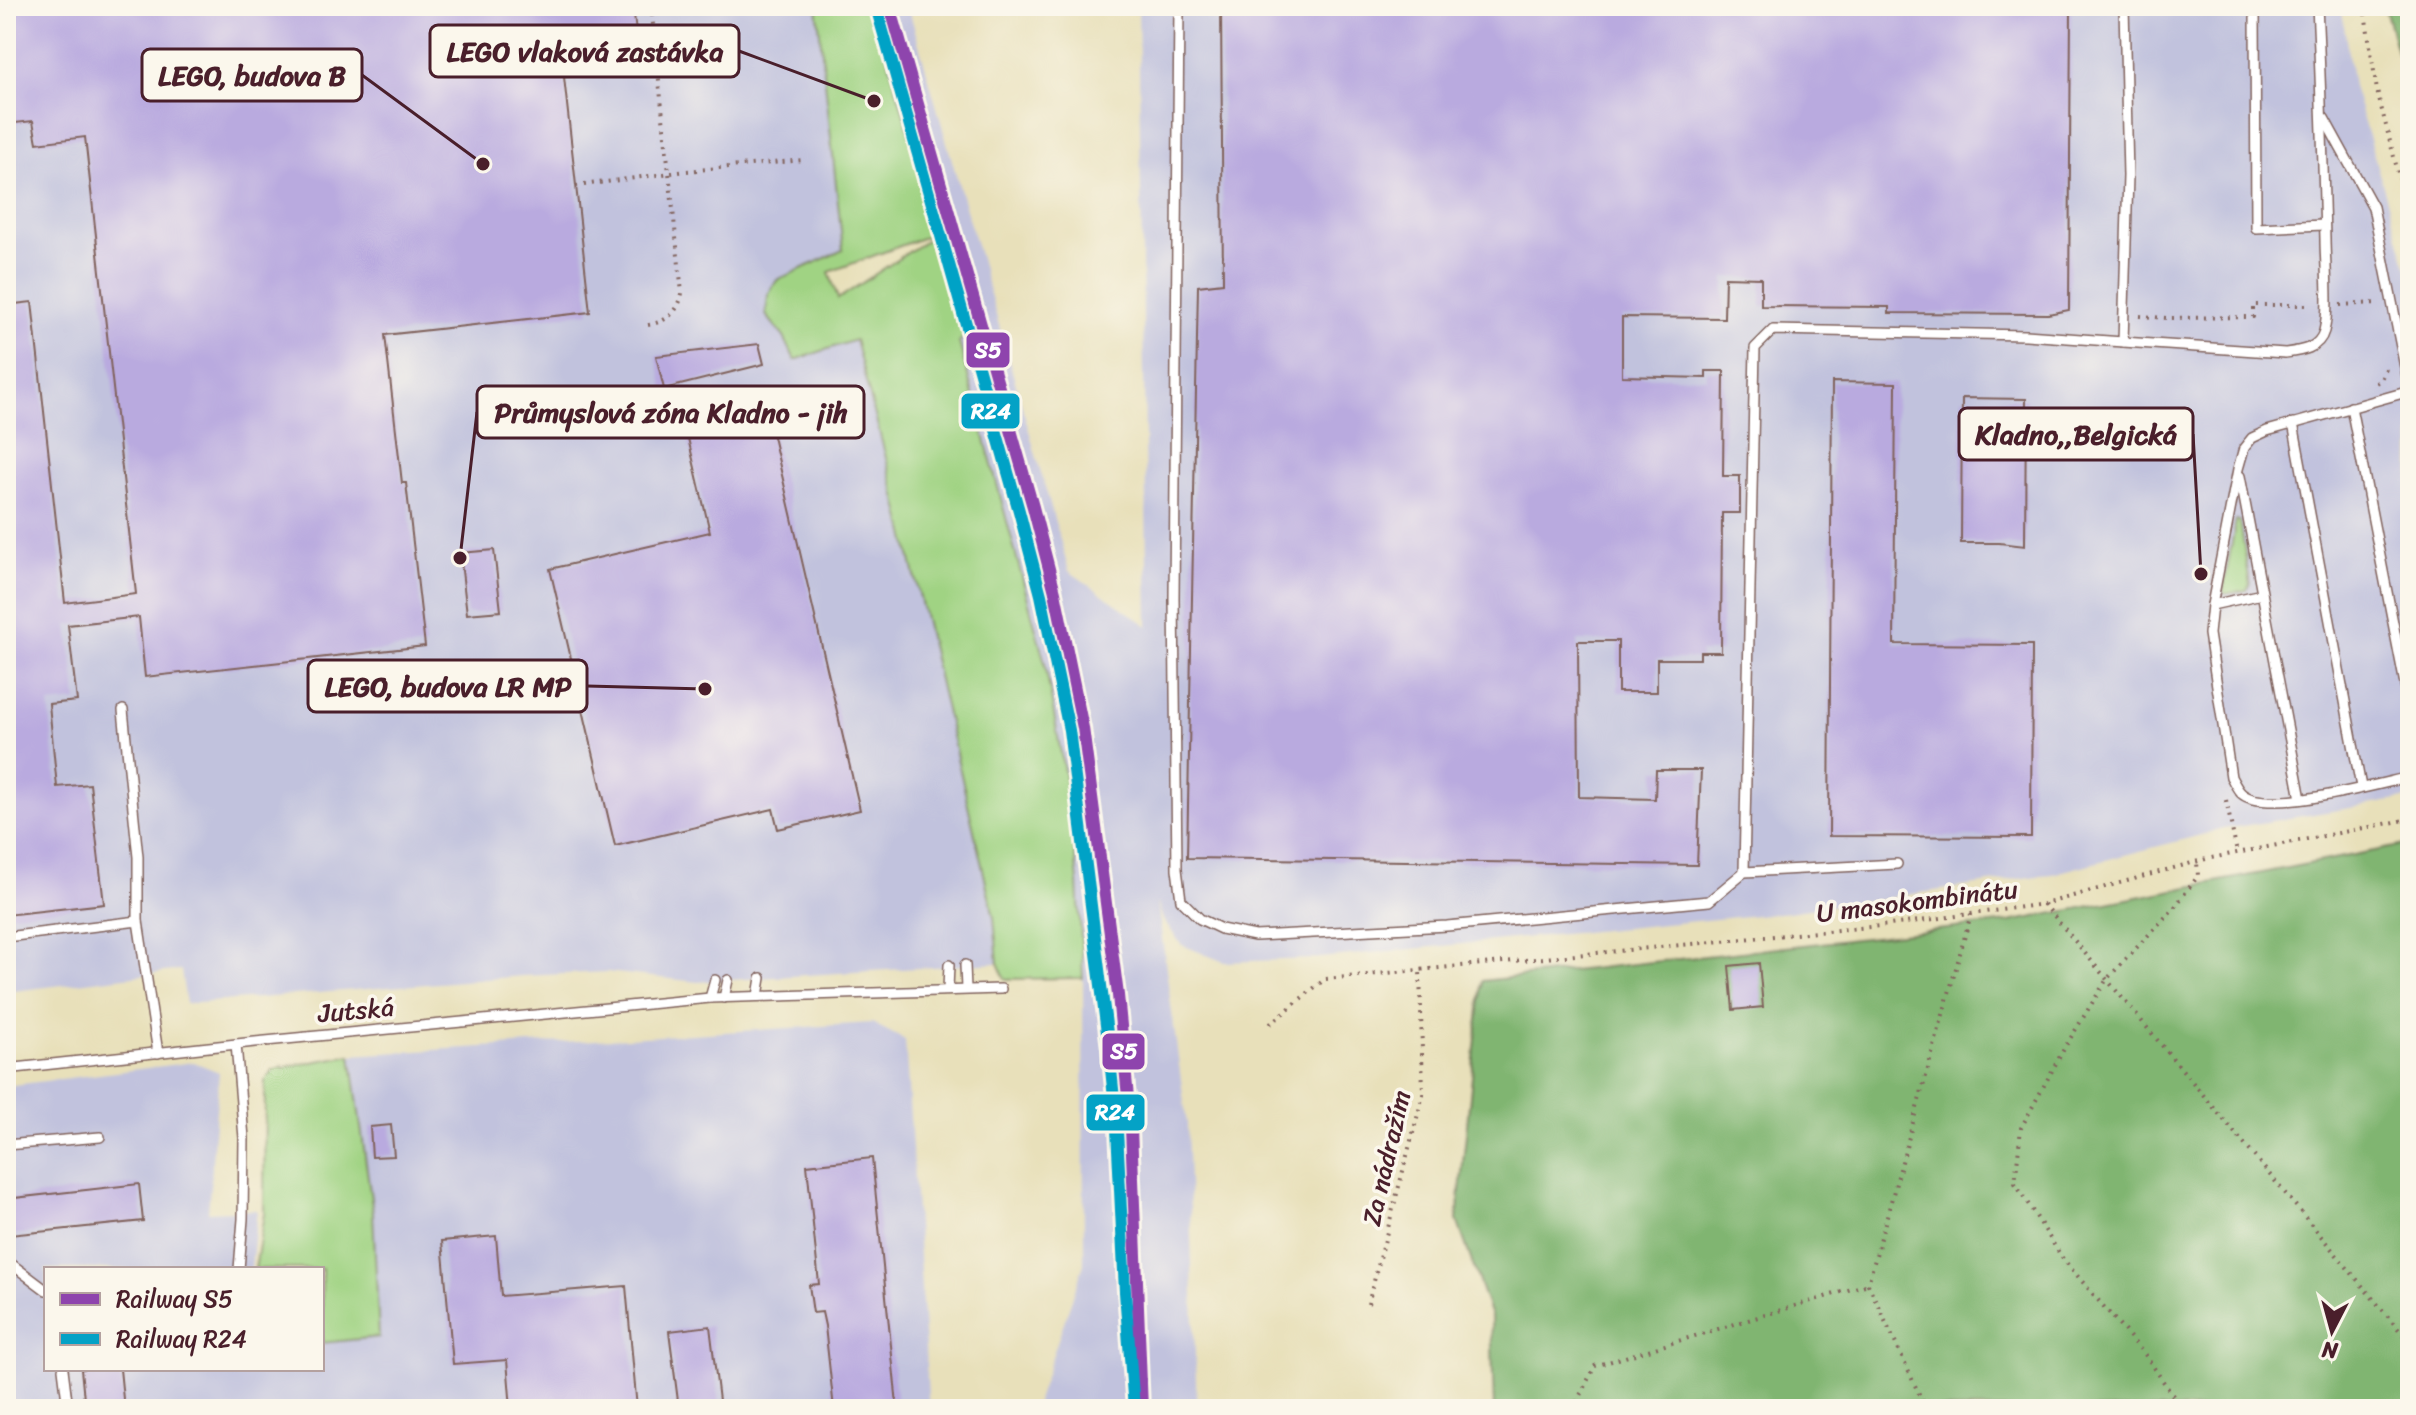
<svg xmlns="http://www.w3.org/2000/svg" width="2416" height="1415" viewBox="0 0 2416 1415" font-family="Sriracha,sans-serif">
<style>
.industrial{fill:#c1c2dd}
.green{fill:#a0d383;stroke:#757957;stroke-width:2;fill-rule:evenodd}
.forest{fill:#80b571;stroke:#656a4e;stroke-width:2}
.building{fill:#b9aadf}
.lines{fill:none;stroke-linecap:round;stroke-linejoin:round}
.lane-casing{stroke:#81635d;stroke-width:12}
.path{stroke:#81635d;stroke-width:4;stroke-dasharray:2 6;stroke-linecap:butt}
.lane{stroke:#fff;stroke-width:9}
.rail-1-casing{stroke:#fbf7ec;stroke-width:18}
.rail-2-casing{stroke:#fbf7ec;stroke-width:18}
.rail-1{stroke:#8e44ad;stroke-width:12}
.rail-2{stroke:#04a2c6;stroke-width:12}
.labels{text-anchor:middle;stroke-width:7;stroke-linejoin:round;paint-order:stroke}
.street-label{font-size:26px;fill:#4a1f2b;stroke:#fbf7ec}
.leader{fill:none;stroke:#4a1f2b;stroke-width:3}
.callout-dot{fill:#4a1f2b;stroke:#fbf7ec;stroke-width:3}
.callout{fill:#fbf7ec;stroke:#4a1f2b;stroke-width:3}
.callout-label{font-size:28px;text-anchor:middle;font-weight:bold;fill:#4a1f2b}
.line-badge{stroke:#fbf7ec;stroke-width:3}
.badge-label{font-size:22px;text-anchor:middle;font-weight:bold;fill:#fff}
</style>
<rect width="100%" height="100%" fill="#fbf7ec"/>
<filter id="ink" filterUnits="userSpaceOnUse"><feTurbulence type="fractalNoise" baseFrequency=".0125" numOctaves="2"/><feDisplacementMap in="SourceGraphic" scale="16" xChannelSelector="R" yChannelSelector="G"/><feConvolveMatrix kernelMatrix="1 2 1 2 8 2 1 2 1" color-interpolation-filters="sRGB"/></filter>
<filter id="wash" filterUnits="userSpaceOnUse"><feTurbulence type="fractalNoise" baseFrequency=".006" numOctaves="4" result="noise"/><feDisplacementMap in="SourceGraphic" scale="32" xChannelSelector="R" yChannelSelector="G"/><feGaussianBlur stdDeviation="1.8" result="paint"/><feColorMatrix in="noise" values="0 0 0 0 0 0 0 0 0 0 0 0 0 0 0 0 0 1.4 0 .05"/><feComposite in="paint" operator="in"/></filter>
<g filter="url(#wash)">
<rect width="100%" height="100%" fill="#e8e0ba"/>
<g class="industrial">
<polygon points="6,6 908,6 1069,571 1148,626 1138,6 2341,6 2353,86 2410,277 2410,798 2224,829 2052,874 1788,912 1310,959 1224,962 1182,945 1163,920 1157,901 1187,1124 1197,1409 1034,1409 1084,1264 1083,978 1078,881 1067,788 959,341 967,333 937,233 828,273 854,340 898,503 994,917 998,963 698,982 607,972 522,976 186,1004 181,970 6,992"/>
<polygon points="872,1023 905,1040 929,1409 6,1409 6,1086 194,1062 219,1072 208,1212 257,1210 251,1269 46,1269 46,1369 322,1369 322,1343 379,1336 373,1213 351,1055"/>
</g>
<g class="green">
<path d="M817,6H873L967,334L959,342L1045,663L1067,788L1078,881L1083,978L1005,979L998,963L994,917L898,503L855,340L795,360L784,337L766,315L768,295L777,280L843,250ZM933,234L934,235L838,299L829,272Z"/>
<polygon points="2236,520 2240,521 2250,585 2247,590 2226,594 2223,592"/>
<polygon points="351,1055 373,1213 379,1337 322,1343 322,1269 255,1269 264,1214 265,1081 274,1069"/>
</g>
<g class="forest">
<polygon points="2387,6 2410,6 2410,98 2386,12"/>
<polygon points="2410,844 2410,1409 1494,1409 1491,1316 1457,1220 1482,981 2009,922"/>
</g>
<g id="blocks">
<g class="building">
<polygon points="6,6 633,6 640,68 564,77 590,312 385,335 402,483 406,483 425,646 145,677 139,617 68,625 77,701 49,704 57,787 90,784 104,904 6,915 6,305 32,302 65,603 136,594 85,137 37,143 33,121 6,124"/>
<polygon points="1221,6 2071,6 2069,310 2048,314 1889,313 1889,307 1761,306 1761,278 1725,277 1724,318 1622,317 1622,376 1706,378 1706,371 1724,371 1723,476 1740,476 1740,513 1722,513 1721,652 1700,652 1700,659 1657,659 1657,692 1618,692 1618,641 1578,641 1579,797 1655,799 1656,770 1701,770 1697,865 1187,858 1198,286 1223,283"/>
<polygon points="759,344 764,364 664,389 656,356"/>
<polygon points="1832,382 1896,383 1894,644 2032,645 2031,837 1829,836"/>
<polygon points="1962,398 2026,399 2025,546 1999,543 1961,543"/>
<polygon points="768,415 860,810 778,829 773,809 615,846 550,569 710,532 687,434"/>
<polygon points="494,550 501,611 467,614 460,553"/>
<polygon points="1759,963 1763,1007 1733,1010 1729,966"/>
<polygon points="391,1125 394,1156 372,1157 370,1127"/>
<polygon points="872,1158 897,1405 896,1409 834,1409 825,1326 822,1312 813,1313 809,1285 819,1284 807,1165"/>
<polygon points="139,1184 143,1221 10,1235 6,1199"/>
<polygon points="496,1236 501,1296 626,1286 637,1409 511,1409 507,1360 453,1364 442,1241"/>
<polygon points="710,1326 720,1409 679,1409 669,1331"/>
<polygon points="81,1369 120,1369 124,1409 85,1409"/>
</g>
</g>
</g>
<g filter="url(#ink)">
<use href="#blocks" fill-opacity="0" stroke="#81635d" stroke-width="2"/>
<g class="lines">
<g class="lane-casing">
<g id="lane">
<polyline points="1179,6 1174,598 1177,869 1181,900 1200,919 1221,929 1255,936 1447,926 1709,901 1744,872"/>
<polyline points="2255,6 2256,228 2324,225"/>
<polyline points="2324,118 2373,207 2410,392"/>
<path d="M2123,342L2285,353C2301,351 2319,349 2324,331C2330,309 2325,263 2325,239C2323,161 2321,84 2317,6"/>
<path d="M2410,391L2267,431L2252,438L2244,448L2238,469L2212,605L2209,634L2231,777C2234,782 2237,789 2241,793C2265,816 2377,784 2410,777"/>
<polyline points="2351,407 2410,710"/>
<polyline points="2293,423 2361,787"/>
<polyline points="2240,476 2301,799"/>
<polyline points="2212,605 2262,594"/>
<polyline points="123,710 138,857 138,921"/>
<polyline points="1897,864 1744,872 1755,348 1773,330 2026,335 2123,342 2128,176 2124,6"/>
<polyline points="6,937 138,921 158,1053"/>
<polyline points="965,965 966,989"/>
<polyline points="948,989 949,965"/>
<polyline points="758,996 761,978"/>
<polyline points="710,998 715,980"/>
<polyline points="724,998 728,980"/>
<polyline points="236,1044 244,1138 243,1219 239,1269"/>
<polyline points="6,1069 255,1042 710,998 1001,989"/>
<polyline points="6,1145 100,1137"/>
<polyline points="6,1260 46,1290"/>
<polyline points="63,1369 68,1409"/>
</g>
</g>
<g class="path">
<polyline points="2364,6 2377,91 2410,219"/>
<polyline points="576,186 686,171 804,160"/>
<polyline points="2340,305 2377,303 2378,305"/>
<polyline points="2140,316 2166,318 2253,317 2253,305 2311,305"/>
<path d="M648,325C666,322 679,312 682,293L651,6"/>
<polyline points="2376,383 2381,379 2388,365"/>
<polyline points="2226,800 2237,853"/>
<polyline points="2044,904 2410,1343"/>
<polyline points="1270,1024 1325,979 1890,925 2044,904 2206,859 2410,819"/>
<polyline points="1368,1304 1423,1095 1420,969"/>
<polyline points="1573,1409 1595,1366 1868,1284"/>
<polyline points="1926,1409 1868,1284 1971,914"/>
<polyline points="2182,1409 2146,1356 2063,1259 2015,1183 2021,1128 2065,1047 2107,979 2174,908 2198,876 2197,862"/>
</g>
<use href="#lane" class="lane"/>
<g class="rail-1-casing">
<polyline id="rail-1" points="890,6 1033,507 1055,592 1083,728 1118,995 1131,1128 1142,1409"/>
</g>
<g class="rail-2-casing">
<polyline id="rail-2" points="877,10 1019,511 1041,595 1069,730 1109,1049 1117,1129 1125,1292 1134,1409"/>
</g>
<use href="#rail-1" class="rail-1"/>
<use href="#rail-2" class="rail-2"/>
</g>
</g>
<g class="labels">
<g class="street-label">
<text transform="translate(1917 901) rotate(-7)" y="9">U masokombinátu</text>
<text transform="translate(356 1010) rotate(-5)" y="9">Jutská</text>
<text transform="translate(1386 1158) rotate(-77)" y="9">Za nádražím</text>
</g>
</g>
<path class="leader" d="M874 101L739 51M483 164L362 75M460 558L477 412M2201 574L2193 434M705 689L587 686"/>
<g class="callout-dot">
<circle cx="874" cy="101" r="8"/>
<circle cx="483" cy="164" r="8"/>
<circle cx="460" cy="558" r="8"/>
<circle cx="2201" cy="574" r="8"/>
<circle cx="705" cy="689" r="8"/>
</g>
<g class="callout">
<rect x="430" y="25" width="309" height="52" rx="8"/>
<rect x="142" y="49" width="220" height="52" rx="8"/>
<rect x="477" y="386" width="387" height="52" rx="8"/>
<rect x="1959" y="408" width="234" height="52" rx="8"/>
<rect x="308" y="660" width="279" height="52" rx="8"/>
</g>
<g class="callout-label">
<text x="585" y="61">LEGO vlaková zastávka</text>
<text x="252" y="85">LEGO, budova B</text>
<text x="671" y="422">Průmyslová zóna Kladno - jih</text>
<text x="2076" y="444">Kladno,,Belgická</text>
<text x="448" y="696">LEGO, budova LR MP</text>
</g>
<g class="line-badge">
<rect x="965" y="331" width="46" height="38" rx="8" fill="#8e44ad"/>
<rect x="960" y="392" width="61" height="38" rx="8" fill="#04a2c6"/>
<rect x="1101" y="1032" width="45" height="39" rx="8" fill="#8e44ad"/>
<rect x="1085" y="1093" width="61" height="39" rx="8" fill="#04a2c6"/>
</g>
<g class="badge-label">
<text x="988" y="358">S5</text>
<text x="991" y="419">R24</text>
<text x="1124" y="1059">S5</text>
<text x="1115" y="1120">R24</text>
</g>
<rect width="2416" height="1415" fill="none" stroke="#fbf7ec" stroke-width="32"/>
<rect x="44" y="1267" width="280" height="104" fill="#fbf7ec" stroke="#b4a19f" stroke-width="2"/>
<rect x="60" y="1293" width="40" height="12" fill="#8e44ad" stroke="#b4a19f" stroke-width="2"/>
<text x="116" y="1307" font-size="24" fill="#4a1f2b">Railway S5</text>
<rect x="60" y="1333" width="40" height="12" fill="#04a2c6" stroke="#b4a19f" stroke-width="2"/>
<text x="116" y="1347" font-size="24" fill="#4a1f2b">Railway R24</text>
<g transform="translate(2332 1331) rotate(186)" stroke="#fbf7ec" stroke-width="6" paint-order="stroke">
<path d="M0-6L14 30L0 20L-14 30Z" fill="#4a1f2b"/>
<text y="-12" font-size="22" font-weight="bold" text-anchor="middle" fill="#4a1f2b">N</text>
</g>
</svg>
